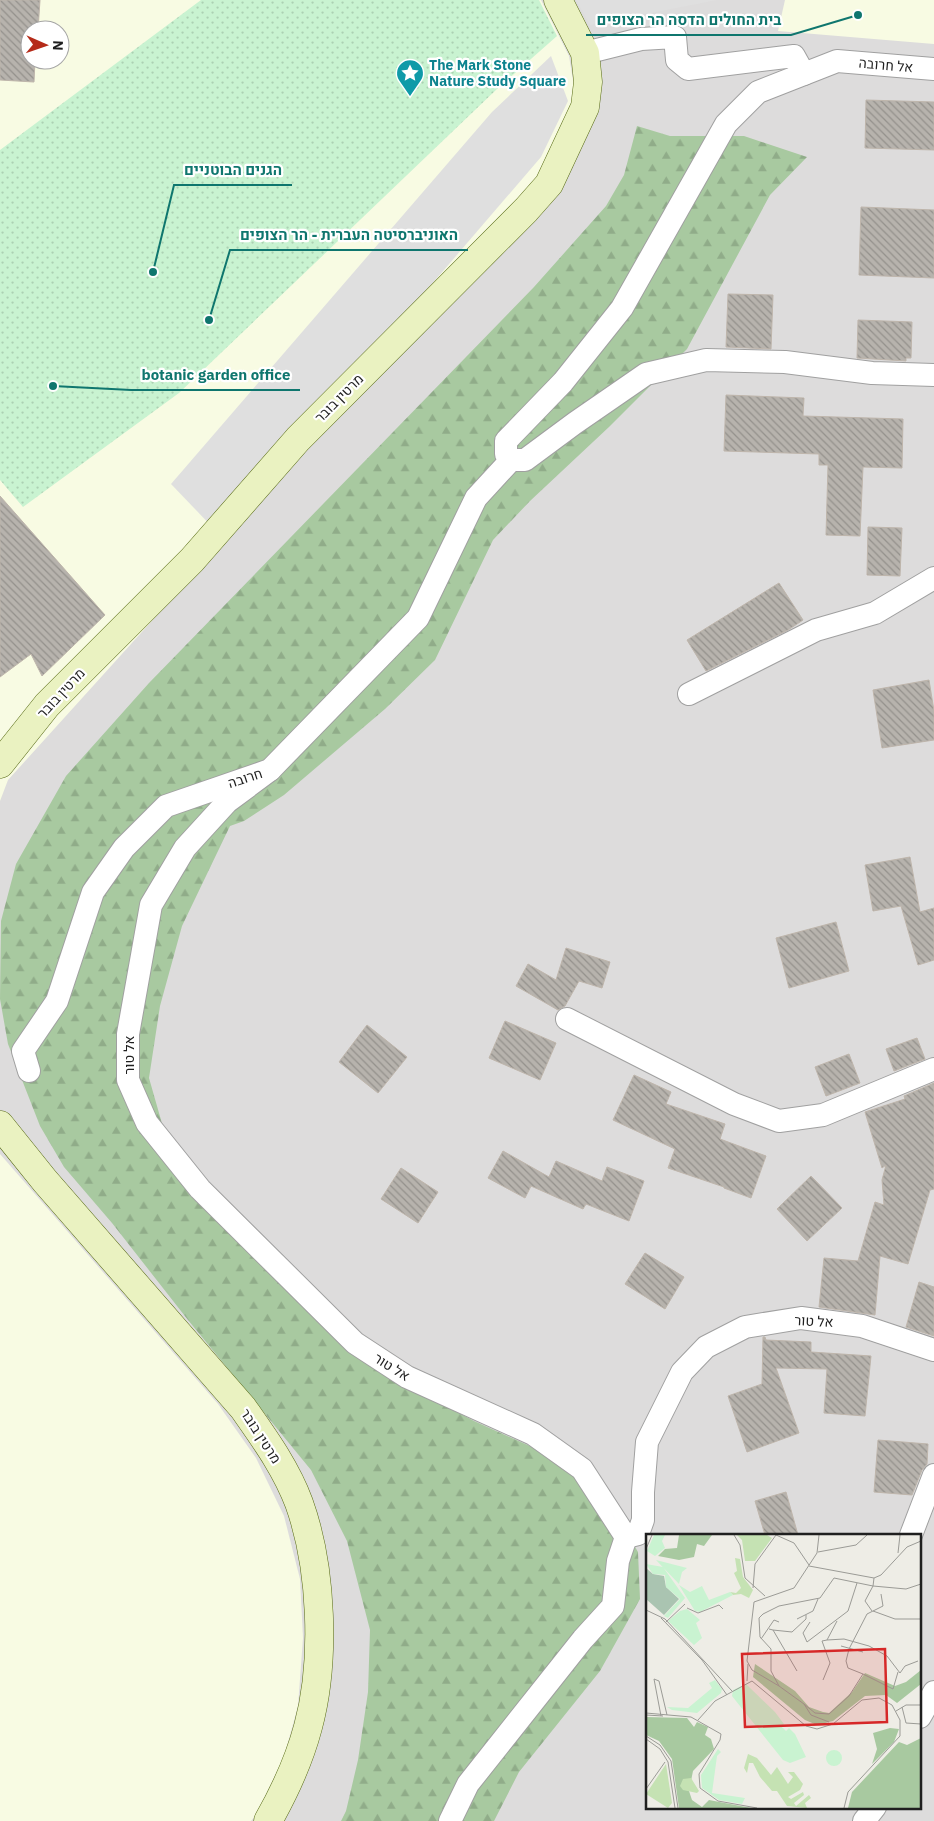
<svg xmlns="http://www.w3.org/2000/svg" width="934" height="1821" viewBox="0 0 934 1821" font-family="'IBM Plex Sans',Heebo,sans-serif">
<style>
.residential{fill:#dddcdc;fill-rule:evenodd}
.education{fill:#f8fbe3;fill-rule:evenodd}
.forest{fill:url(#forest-firs)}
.park{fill:url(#park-dots)}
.parking{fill:#dfdfdf}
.building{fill:url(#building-back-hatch);stroke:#beb5ab}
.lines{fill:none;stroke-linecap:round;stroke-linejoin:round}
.street-casing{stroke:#a0a0a0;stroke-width:24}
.secondary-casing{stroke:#566913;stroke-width:29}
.street{stroke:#fff;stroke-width:22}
.secondary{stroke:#eaf2c1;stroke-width:28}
.labels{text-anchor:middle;stroke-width:4.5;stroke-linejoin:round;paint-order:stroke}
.culture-label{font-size:14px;font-weight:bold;fill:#0d838f;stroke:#fff;text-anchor:start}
.street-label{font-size:14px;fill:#1f1f1f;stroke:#fff}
.inset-road{fill:none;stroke:#9b9b96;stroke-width:1}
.view{fill:#d62828;fill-opacity:0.15;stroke:#d62828;stroke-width:2.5}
.inset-edge{fill:none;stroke:#1f1f1f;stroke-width:2.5}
.leader{fill:none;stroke:#0f766e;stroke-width:2}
.callout-dot{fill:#0f766e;stroke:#fff;stroke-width:2}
.callout-label{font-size:15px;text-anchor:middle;font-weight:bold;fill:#0f766e;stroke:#fff;stroke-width:4.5;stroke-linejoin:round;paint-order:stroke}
</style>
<defs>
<pattern id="forest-firs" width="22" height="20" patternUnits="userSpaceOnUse" patternTransform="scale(1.25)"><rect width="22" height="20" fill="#a8c9a0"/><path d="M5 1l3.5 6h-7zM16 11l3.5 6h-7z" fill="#90ac89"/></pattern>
<pattern id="park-dots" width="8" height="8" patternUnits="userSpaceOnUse" patternTransform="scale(1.25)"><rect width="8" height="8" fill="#c9f3d1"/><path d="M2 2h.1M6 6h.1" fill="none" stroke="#acd0b3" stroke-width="1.8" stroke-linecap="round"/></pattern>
<pattern id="building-back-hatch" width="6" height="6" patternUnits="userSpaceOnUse" patternTransform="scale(1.25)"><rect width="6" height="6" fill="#b7b3ad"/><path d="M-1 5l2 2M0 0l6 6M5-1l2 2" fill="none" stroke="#94918c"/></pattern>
</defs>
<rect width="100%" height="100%" fill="#eeede6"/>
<path class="residential" d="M0,0H934V1821H0ZM30,30H60V60H30ZM648,1535H920V1807H648Z"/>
<g class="education">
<path d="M0,0H541L569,56L576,98L542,174L292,466L8,780L0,801ZM30,30H60V60H30Z"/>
<polygon points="785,0 934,0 934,44 778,31"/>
<polygon points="0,1154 218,1404 256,1458 284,1516 300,1579 303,1638 298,1706 284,1757 256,1815 251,1821 0,1821"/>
</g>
<polygon class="forest" points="637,126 670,136 744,136 807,157 770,195 687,349 609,427 530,501 493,540 435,660 385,709 284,795 244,821 230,826 182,926 160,1006 149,1078 163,1127 214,1197 406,1385 474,1421 561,1460 612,1507 638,1552 640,1599 600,1671 519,1772 494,1821 341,1821 346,1811 358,1760 368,1692 370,1630 347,1541 311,1470 188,1320 112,1223 64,1167 40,1126 8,1044 0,999 1,921 16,864 66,776 149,683 534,287 606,206 624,175"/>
<polygon class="park" points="201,0 539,0 557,36 497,89 179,393 23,507 0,480 0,150"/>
<g class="parking">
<polygon points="576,0 717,0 590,25"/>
<polygon points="551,56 568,101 541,157 218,533 171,484 492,112"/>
</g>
<g class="building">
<polygon points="0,0 40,0 38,30 30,30 30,60 35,60 34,82 0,80"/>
<polygon points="866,100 934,102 934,150 865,148"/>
<polygon points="861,207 934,210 934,278 859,275"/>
<polygon points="728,294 773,295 771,349 726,347"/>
<polygon points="858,320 912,322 911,358 906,358 906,361 857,358"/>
<polygon points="726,395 804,398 803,416 903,419 902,468 863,467 860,536 826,535 828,465 819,465 819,454 724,451"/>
<polygon points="0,496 105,615 42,676 31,654 0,677"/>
<polygon points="868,527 902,528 900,576 867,575"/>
<polygon points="779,583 803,620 788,630 706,671 687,640"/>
<polygon points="929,680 934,711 934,740 882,748 873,690"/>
<polygon points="910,857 920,912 934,908 934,960 918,965 901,906 873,911 865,865"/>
<polygon points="836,922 849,971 789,988 776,938"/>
<polygon points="566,948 610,962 602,988 579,981 565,1006 558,1010 516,986 528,964 556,980"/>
<polygon points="505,1021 556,1043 540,1080 489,1058"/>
<polygon points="367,1025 407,1057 378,1093 339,1062"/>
<polygon points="917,1038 925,1059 894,1071 886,1049"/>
<polygon points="849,1054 860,1083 826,1096 815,1067"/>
<polygon points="634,1075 671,1092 666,1104 725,1124 720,1139 766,1156 751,1198 724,1188 724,1187 668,1168 675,1149 613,1120"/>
<polygon points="934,1083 934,1189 930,1190 908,1264 880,1256 875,1315 819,1307 824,1258 858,1261 875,1202 884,1205 882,1180 886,1165 882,1168 865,1112 905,1099 904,1096"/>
<polygon points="503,1151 549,1177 556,1161 602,1181 607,1167 644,1181 629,1221 586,1204 583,1209 531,1186 525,1198 488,1178"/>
<polygon points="401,1168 438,1192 418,1223 381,1199"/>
<polygon points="811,1176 842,1208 807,1241 777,1209"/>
<polygon points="645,1253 684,1277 665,1309 625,1284"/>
<polygon points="919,1282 934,1287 934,1336 906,1327"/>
<polygon points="763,1337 765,1337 766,1340 811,1342 811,1352 871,1356 865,1416 824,1413 827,1369 776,1368 799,1433 747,1452 728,1396 762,1384"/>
<polygon points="878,1440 928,1444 927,1464 922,1470 912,1495 874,1492"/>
<polygon points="786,1492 798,1535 765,1535 755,1501"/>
</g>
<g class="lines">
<g class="street-casing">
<g id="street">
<polyline points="585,53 641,39 675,37 677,60 688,69 794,56 804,74"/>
<polyline points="934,69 837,61 758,92 726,124 622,308 563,382 506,441 506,454 511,460 525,460 575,423 646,374 706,360 785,362 872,373 934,375"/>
<polyline points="689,694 816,630 875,613 934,578"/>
<polyline points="270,770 227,802 185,848 151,905 128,1034 128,1080 147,1123 200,1189 355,1343 407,1377 533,1434 582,1469 626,1537 638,1534 643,1520 643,1492 647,1442 682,1372 706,1347 745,1327 801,1318 862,1326 934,1350"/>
<polyline points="567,1019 734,1104 779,1121 823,1115 934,1069"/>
<polyline points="29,1071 23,1051 57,1001 93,892 124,848 166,806 270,770 418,618 476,498 511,460"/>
<polyline points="911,1535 934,1475"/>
<polyline points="920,1717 934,1692"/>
<polyline points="450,1821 468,1784 583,1639 613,1606 618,1561 626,1537"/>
<polyline points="864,1821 875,1807"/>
</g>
</g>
<g class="secondary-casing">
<g id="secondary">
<polyline points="0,764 47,705 192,560 298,439 526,210 549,184 585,107 588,82 585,53 558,0"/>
<path d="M0,1125L45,1181L243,1408C264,1438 286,1468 299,1503C322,1567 326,1661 308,1727C299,1761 285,1791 268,1821"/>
</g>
</g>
<use href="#street" class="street"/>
<use href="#secondary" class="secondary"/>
</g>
<defs>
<g id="sight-pin" transform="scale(1.4375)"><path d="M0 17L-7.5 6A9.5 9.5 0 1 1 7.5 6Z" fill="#0f9aa8" stroke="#fff"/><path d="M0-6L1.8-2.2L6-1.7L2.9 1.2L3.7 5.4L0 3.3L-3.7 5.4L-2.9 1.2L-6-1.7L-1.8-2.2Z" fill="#fff"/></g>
</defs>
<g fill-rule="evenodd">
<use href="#sight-pin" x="410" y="73"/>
</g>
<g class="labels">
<g class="culture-label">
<text x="429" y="70">The Mark Stone<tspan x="429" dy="16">Nature Study Square</tspan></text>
</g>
<g class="street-label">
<text transform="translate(886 65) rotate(5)" y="5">אל חרובה</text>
<text transform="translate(339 398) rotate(-45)" y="5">מרטין בובר</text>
<text transform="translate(61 693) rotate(-47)" y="5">מרטין בובר</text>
<text transform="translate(245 778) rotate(-18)" y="5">חרובה</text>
<text transform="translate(129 1055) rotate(-90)" y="5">אל טור</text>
<text transform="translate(814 1321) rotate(3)" y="5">אל טור</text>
<text transform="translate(392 1367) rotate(32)" y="5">אל טור</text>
<text transform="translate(261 1436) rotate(57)" y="5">מרטין בובר</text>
</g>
</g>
<g transform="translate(646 1534)">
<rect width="275" height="275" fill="#eeede6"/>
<path d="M91,1H121L126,4L109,27H99L96,6ZM89,24L94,25L97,43L107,56L103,64L95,60L87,61L84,58L90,59L95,54L88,39L91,37ZM20,230L26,269L22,274L0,260Z" fill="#c5e2b3"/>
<path d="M33,1H66L58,12L51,10L48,23L33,26L12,22L19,15L31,14ZM109,130L149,157L163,173L177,178L183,179L206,158L219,139L249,152L260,148L275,136V150L251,169L240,161L219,162L187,187L171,191L159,186L107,143ZM0,183L41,184L48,193L51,188L62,193L59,201L65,205L68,215L47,237L43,257L46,266L56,273L63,266L105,274H33L26,225L13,207L0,201ZM244,194L253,195L248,208L226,230L231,215L227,199ZM275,204V274H202L206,258L253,208L261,211Z" fill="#a8c9a0"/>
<path d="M0,34L7,40L18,42L20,53L33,65L18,81L0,65Z" fill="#aac4b1"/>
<path d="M8,1H19L16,7L19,14L9,22L1,17ZM10,26L41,34L36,38L33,50ZM0,30L17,33L39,64L22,84L18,82L34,65L20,53L19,41L7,40ZM33,51L44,58L56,52L63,66L84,58L87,61L54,78L49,77ZM41,75L54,86L50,89L56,104L48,111L22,87L34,77ZM69,146L76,155L75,159L51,179L26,176L21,173L42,174L66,154L63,149ZM100,150L129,178L138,190L136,193L140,197L143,194L149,200L160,223L144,229L137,226L86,162L87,156ZM72,215L75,218L71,222L66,259L99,264L96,270L73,266L56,254L55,241ZM180 224a8 8 0 1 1 16 0a8 8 0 1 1-16 0Z" fill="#c9f3d1"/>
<path d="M102,220L111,224L125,241L131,233L142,250L147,243L142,238H148L157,250L154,256L142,263L145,265L157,258L158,261L148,269L150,272L163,261L165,264L159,269L161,274L141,272L131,257H126L114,243L107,229H103L101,239L98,234ZM45,244L53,257L51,259L37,256L34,252L37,245Z" fill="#c5e2b3"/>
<path class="inset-road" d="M88,1L94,11L99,44L119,62M130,1L148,9L163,31M173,1L171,19L148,54L108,68L101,127L106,136L133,152L125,137V115L114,103L113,84L117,80L133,72L174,64L188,44L227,52L228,44M0,15L6,1M172,18L210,11L221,1M252,19L254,1M163,32L228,44M228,44L235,41L261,13L275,7M107,54L109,30L130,1M41,74L52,79L73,71L77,75M0,76L19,85L86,157M226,77L219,67L227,52L260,55L275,50M227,77L249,85H275M15,84L56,126L81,161M151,85L167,77L172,65M20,88L39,70M164,88L157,99L161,108L202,77L211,49M123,95L127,96L151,137M127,96L146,98L160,85V81M115,105L128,86L133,88M181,106L198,105L223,112L241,122L254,139L259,132L272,127M195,112L217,118M217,140L247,155L252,138M177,146L184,129L176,107L181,106L191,87M101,147L102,130M133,152L158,170L165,181L183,188M69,167L106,147L160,192L171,195L187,190L216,166L233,164L246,171L254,186V202L202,258L198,274M158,170L169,179L183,180L203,162L217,140L202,134L200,127L203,115L221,80L237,72L235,60M256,173L260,189L275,190M250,177L260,171H275M0,179L45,183L75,200L74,206L53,240L54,254L72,267L111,274M0,181L17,182M15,182L8,145L13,147L21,181M52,186L69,167M0,202L14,211L25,227L32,274M0,205L14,215L22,228L29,274M0,255L19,228"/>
<path class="view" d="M239,115L241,188L99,193L96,120Z"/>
<rect width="275" height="275" class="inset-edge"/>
</g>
<path class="leader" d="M858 15L791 35H586M153 272L174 185H292M209 320L230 250H468M53 386L131 390H300"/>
<g class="callout-dot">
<circle cx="858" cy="15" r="5"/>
<circle cx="153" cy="272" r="5"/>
<circle cx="209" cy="320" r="5"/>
<circle cx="53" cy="386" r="5"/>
</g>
<g class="callout-label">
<text x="689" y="25">בית החולים הדסה הר הצופים</text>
<text x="233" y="175">הגנים הבוטניים</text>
<text x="349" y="240">האוניברסיטה העברית - הר הצופים</text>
<text x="216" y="380">botanic garden office</text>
</g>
<g transform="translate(45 45) rotate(92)"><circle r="24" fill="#ffffff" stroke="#a5a5a5"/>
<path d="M0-4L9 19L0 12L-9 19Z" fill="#b52b19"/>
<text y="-8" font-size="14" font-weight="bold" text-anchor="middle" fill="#1f1f1f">N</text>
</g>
</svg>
